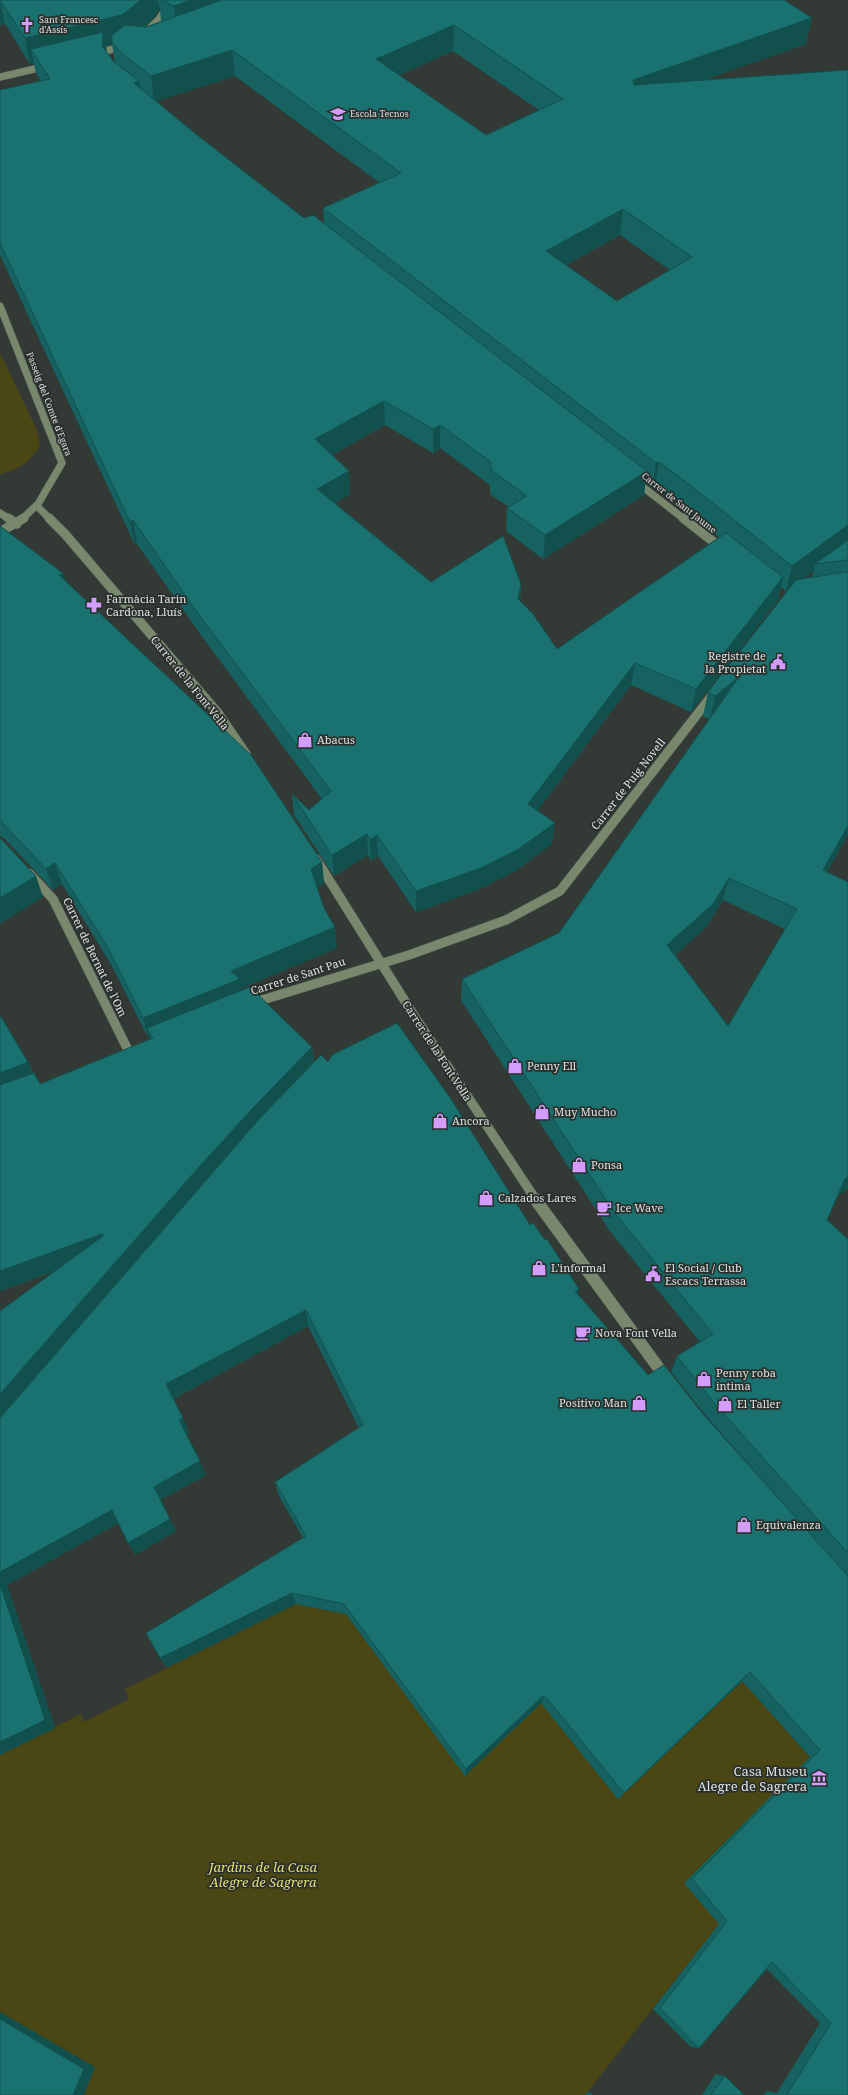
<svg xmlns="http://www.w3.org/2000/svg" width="848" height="2095" viewBox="0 0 848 2095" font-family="'Noto Serif',serif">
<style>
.green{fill:#4b4714}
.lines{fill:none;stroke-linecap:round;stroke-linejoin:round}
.minor-far2-casing{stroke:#525855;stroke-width:8}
.minor-far1-casing{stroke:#525855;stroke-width:10}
.minor-casing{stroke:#525855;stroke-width:13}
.minor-far2{stroke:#77886d;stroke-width:7}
.minor-far1{stroke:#77886d;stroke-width:9}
.minor{stroke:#77886d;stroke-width:12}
.wall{fill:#166260;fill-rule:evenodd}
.shaded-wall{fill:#12504e}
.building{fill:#1a7270;stroke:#12504e;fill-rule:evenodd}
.labels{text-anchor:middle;stroke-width:3.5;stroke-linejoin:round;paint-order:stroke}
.far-poi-label{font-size:9px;fill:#dee2e0;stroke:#292f2c;text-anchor:start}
.far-street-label{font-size:9px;fill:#dee2e0;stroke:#292f2c}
.poi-label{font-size:11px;fill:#dee2e0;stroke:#292f2c;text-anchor:start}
.street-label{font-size:11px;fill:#dee2e0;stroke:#292f2c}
.near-poi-label{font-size:13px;fill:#dee2e0;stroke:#292f2c;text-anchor:end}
.near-park-label{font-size:13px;font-style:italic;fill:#e6de74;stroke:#292f2c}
</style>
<rect width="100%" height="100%" fill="#333a36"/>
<g class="green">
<path d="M0,353L37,430L40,445C29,463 20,469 0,474Z"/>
<polygon points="296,1604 346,1614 465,1775 541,1703 618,1799 742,1681 810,1757 685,1883 719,1924 585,2095 84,2095 95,2067 0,2012 0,1755 81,1714 84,1722 129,1699 125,1689"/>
</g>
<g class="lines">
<g class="minor-far2-casing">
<g id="minor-far2">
<polyline points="146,32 159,19 172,0"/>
<polyline points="93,54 126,46"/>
<polyline points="0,77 47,66"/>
<polyline points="0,306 62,463 38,504 22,519"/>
<polyline points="634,480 684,519"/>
<polyline points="38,507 50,519"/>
<polyline points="0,513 9,519"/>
</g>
</g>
<g class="minor-far1-casing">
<g id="minor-far1">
<polyline points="8,518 17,524"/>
<polyline points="49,518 65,534 218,713 246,754"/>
<polyline points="683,518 724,550"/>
<polyline points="0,532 24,518"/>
<polyline points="316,859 413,1014 536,1200"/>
<polyline points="29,873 53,899 129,1052"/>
<polyline points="249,1004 409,955 506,920 560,891 713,694"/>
</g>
</g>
<g class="minor-casing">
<polyline id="minor" points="535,1199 666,1378"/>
</g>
<use href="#minor-far2" class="minor-far2"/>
<use href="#minor-far1" class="minor-far1"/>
<use href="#minor" class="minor"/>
</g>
<g class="wall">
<path d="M0,0H784L806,44L704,80L848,70V834L827,872L848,882V1189L837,1196L827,1220L848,1239V2095H764L766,2091L777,2093L820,2023L767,1969L699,2048L691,2047L653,2009L719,1924L684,1883L810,1757L742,1681L618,1799L541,1703L465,1776L346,1614L296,1604L167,1667L160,1658L303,1538L279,1496L275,1482L359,1428L308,1326L173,1399L183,1418L189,1433L186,1434L206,1475L160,1500L176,1531L135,1555L118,1523L7,1585L55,1728L0,1755V1311L56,1271L0,1291L28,1062L33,1073L40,1084L151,1039L150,1037H148L112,966L62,884L53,890L4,838L0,836V526L64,574L65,581L322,862L324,883L317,887L337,948L242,988V990L312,1047L314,1062H328L530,1225L578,1294L648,1375L703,1414L806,1529L708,1418L671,1372L677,1356L700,1342L609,1230L461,1000L462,979L559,933L709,719L703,716L708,692L787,591H786L781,587L778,600L691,712L631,685L537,811L552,844L515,871L480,889L416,912L378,856L371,861L368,855L334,876L294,815L292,794L309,810L322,799L201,635L137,544L135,545L0,255V90L41,81L36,73L34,64H30L5,24L0,25ZM160,9L161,22L146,27H144L150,22ZM112,44L115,63L107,52L106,46ZM453,51L539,110L486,135L399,75ZM235,76L380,183L323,208L324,223L304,218L197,135L156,101ZM620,235L670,270L617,301L566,265ZM385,425L433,453L440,448L490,485V494L509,507L507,508L506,531L543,559L644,495L645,483L652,489L655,487L686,511L719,537L557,649L520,601L521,584L431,582L335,503L350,494L332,455ZM814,571L812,577L803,578ZM723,900L785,929L728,1026L675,955L707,926Z"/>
<polygon points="716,2074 725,2076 744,2095 702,2095"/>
<polygon points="588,2092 592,2094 593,2095 585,2095"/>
</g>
<g class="shaded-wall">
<polygon points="141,0 158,0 160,9 150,22 126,41 112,42 112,44 106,46 107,56 31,49 34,64 30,64 25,38"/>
<polygon points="191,0 266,0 177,32 174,6"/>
<polygon points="0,1 5,24 0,25"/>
<polygon points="812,18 806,44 630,106 633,80"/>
<polygon points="454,25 453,51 376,85 376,59"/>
<polygon points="232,50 235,76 154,102 151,76"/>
<polygon points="139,81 143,105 134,83"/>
<polygon points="623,209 620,235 544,277 546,251"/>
<polygon points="384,401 385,425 317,463 315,439"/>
<polygon points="440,425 440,448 433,453 433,429"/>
<polygon points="659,462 655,487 652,489 656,463"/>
<polygon points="349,471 350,494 319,513 317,489"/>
<polygon points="647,471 644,495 543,559 545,535"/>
<polygon points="133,520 137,544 135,545 130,522"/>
<polygon points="848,525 848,547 815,564 814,571 786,591 792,566"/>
<polygon points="64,574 69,597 59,575"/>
<polygon points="783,577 778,600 691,712 696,689"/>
<polygon points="521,584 520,607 518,599"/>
<polygon points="635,663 631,685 526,826 528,804"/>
<polygon points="739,677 710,720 715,696"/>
<polygon points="555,823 552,844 515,871 480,889 416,912 416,891"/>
<polygon points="848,826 848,834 815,893 823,870"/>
<polygon points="367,834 368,855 334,876 332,855"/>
<polygon points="377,835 378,856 371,861 370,840"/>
<polygon points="322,862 324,883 313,890 311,869"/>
<polygon points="55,863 62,884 53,890 46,869"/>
<polygon points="36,876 43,897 0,924 0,898"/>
<polygon points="729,878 723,900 707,926 662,967 667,945"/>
<polygon points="335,927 337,948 242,988 244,999 147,1028 150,1037 148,1037 143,1018 231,971"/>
<polygon points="312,1047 314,1067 0,1421 0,1394 191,1176 251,1110"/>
<polygon points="28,1062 36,1082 0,1097 0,1073"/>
<polygon points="848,1177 848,1189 836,1197 845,1179"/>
<polygon points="102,1234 109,1251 0,1291 0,1271"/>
<polygon points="579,1289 576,1305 575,1291"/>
<polygon points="306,1310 308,1326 172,1399 166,1384"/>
<polygon points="183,1418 189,1433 184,1434 179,1420"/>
<polygon points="200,1461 206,1475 160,1500 176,1531 135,1555 128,1543 154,1487"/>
<polygon points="112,1510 120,1522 7,1585 55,1728 0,1755 0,1572"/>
<polygon points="292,1593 296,1604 167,1667 160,1658"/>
<polygon points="750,1672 742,1681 618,1799 624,1793"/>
<polygon points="544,1695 541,1703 465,1776 466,1769"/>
<polygon points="0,2012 95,2067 84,2095 73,2095 0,2019"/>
</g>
<g class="building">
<polygon points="0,0 141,0 122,15 25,38"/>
<polygon points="163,0 191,0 174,6"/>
<path d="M222,0H784L812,18L633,80L634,85L848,70V525L792,566L690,485L659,462L656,463L323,208L401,173L232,50L151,76L121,53L112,42V35L125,25L146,27L177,16ZM454,25L563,99L486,135L376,59ZM623,209L692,257L617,301L546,251Z"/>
<polygon points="103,32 102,46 114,62 139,81 134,83 197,135 304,218 313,215 647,471 545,535 507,508 527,496 491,470 491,462 440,425 433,429 384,401 315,439 349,471 317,489 431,582 503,536 521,584 518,599 533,614 557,649 726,533 783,577 696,689 635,663 528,804 555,823 517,850 481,868 416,891 377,835 370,840 367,834 332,855 292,794 309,810 331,791 197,612 133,520 130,522 0,243 0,90 50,79 31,49"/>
<polygon points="0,526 64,574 59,575 251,755 322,862 311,869 324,908 335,927 231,971 240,979 143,1018 107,946 55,863 46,869 0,820"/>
<polygon points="848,540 848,560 846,560 815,564"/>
<path d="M845,572H848V826L823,870L848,882V1177L845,1179L827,1220L848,1239V1553L715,1404L677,1356L713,1334L614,1212L462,979L559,933L739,677L715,696L708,692L796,580ZM729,878L797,909L728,1026L667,945L713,904Z"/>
<polygon points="0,838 36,876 0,898"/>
<polygon points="250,987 312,1047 251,1110 191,1176 0,1394 0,1311 103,1236 102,1234 0,1271 0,1085 34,1073 40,1084 153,1038 147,1028"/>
<polygon points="0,1015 28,1062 0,1073"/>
<polygon points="397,1023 451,1099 530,1225 533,1223 545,1240 547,1239 579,1289 575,1291 648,1375 664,1365 703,1414 848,1576 848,2095 787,2095 831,2023 772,1962 699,2048 660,2008 727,1921 692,1879 820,1750 750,1672 624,1793 544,1695 466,1769 344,1604 292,1593 160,1658 146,1633 306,1536 275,1482 363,1425 306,1310 166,1384 183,1418 179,1420 200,1461 154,1487 170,1519 128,1543 112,1510 0,1572 0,1418 260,1118 321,1055 328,1062 332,1055"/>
<polygon points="0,1584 45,1720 0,1742"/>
<polygon points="0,2019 84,2069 73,2095 0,2095"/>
<polygon points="725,2076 744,2095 711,2095"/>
</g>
<defs>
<g id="church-bare" transform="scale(1.2)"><path d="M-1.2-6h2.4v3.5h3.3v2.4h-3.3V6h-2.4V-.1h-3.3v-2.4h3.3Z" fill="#d49cfc" stroke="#292f2c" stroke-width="2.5" paint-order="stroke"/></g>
<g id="school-bare" transform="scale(1.2)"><path d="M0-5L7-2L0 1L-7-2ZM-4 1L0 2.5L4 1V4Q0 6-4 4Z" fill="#d49cfc" stroke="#292f2c" stroke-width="2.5" paint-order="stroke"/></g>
<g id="pharmacy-bare" transform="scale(1.2)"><path d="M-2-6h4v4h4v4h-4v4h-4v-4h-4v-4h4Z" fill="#d49cfc" stroke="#292f2c" stroke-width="2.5" paint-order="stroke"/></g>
<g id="civic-bare" transform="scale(1.2)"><path d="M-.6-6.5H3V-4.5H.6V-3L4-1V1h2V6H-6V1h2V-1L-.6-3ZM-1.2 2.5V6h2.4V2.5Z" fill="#d49cfc" stroke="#292f2c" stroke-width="2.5" paint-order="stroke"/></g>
<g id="shop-bare" transform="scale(1.2)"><path d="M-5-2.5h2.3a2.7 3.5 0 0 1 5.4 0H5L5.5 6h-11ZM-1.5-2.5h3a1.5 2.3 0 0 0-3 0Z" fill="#d49cfc" stroke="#292f2c" stroke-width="2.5" paint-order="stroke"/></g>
<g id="cafe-bare" transform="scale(1.2)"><path d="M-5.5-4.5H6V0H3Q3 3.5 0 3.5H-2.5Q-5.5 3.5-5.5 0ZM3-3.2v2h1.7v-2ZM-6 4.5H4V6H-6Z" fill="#d49cfc" stroke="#292f2c" stroke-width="2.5" paint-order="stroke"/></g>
<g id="museum-bare" transform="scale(1.2)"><path d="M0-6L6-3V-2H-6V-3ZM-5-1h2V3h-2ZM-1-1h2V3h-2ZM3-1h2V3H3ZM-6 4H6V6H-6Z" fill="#d49cfc" stroke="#292f2c" stroke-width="2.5" paint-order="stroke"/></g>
</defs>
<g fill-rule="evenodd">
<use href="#church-bare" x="27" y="25"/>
<use href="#school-bare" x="338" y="114"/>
<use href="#pharmacy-bare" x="94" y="605"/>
<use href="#civic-bare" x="778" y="662"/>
<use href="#shop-bare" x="305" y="740"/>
<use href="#shop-bare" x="515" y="1066"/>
<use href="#shop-bare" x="542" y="1112"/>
<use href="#shop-bare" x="440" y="1121"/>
<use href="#shop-bare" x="579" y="1165"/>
<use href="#shop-bare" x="486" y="1198"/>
<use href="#cafe-bare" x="604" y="1208"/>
<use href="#shop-bare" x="539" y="1268"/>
<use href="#civic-bare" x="653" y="1274"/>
<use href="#cafe-bare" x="583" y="1333"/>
<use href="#shop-bare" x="704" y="1379"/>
<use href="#shop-bare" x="639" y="1403"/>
<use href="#shop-bare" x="725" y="1404"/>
<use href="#shop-bare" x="744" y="1525"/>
<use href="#museum-bare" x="819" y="1778"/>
</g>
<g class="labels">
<g class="far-poi-label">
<text x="39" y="23">Sant Francesc<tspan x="39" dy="10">d'Assís</tspan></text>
<text x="350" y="117">Escola Tecnos</text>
</g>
<g class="far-street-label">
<text transform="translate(49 404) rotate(69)" y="3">Passeig del Comte d'Egara</text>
<text transform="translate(679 503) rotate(38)" y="3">Carrer de Sant Jaume</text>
</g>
<g class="poi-label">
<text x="106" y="603">Farmàcia Tarin<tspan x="106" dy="13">Cardona, Lluís</tspan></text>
<text x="766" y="660" text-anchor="end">Registre de<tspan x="766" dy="13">la Propietat</tspan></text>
<text x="317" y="744">Abacus</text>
<text x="527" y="1070">Penny Ell</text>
<text x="554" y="1116">Muy Mucho</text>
<text x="452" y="1125">Ancora</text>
<text x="591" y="1169">Ponsa</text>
<text x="498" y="1202">Calzados Lares</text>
<text x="616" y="1212">Ice Wave</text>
<text x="551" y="1272">L'informal</text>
<text x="665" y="1272">El Social / Club<tspan x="665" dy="13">Escacs Terrassa</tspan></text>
<text x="595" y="1337">Nova Font Vella</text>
<text x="716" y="1377">Penny roba<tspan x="716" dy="13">intima</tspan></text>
<text x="627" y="1407" text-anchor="end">Positivo Man</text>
<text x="737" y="1408">El Taller</text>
<text x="756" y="1529">Equivalenza</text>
</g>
<g class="street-label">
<text transform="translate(190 683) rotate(51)" y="4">Carrer de la Font Vella</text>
<text transform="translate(628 784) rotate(-52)" y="4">Carrer de Puig Novell</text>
<text transform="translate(95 957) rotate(64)" y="4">Carrer de Bernat de l'Om</text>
<text transform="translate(298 976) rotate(-18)" y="4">Carrer de Sant Pau</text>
<text transform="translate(437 1051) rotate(57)" y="4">Carrer de la Font Vella</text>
</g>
<g class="near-poi-label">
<text x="807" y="1776">Casa Museu<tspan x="807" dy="15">Alegre de Sagrera</tspan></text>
</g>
<g class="near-park-label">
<text x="263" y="1872">Jardins de la Casa<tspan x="263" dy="15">Alegre de Sagrera</tspan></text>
</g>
</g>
</svg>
